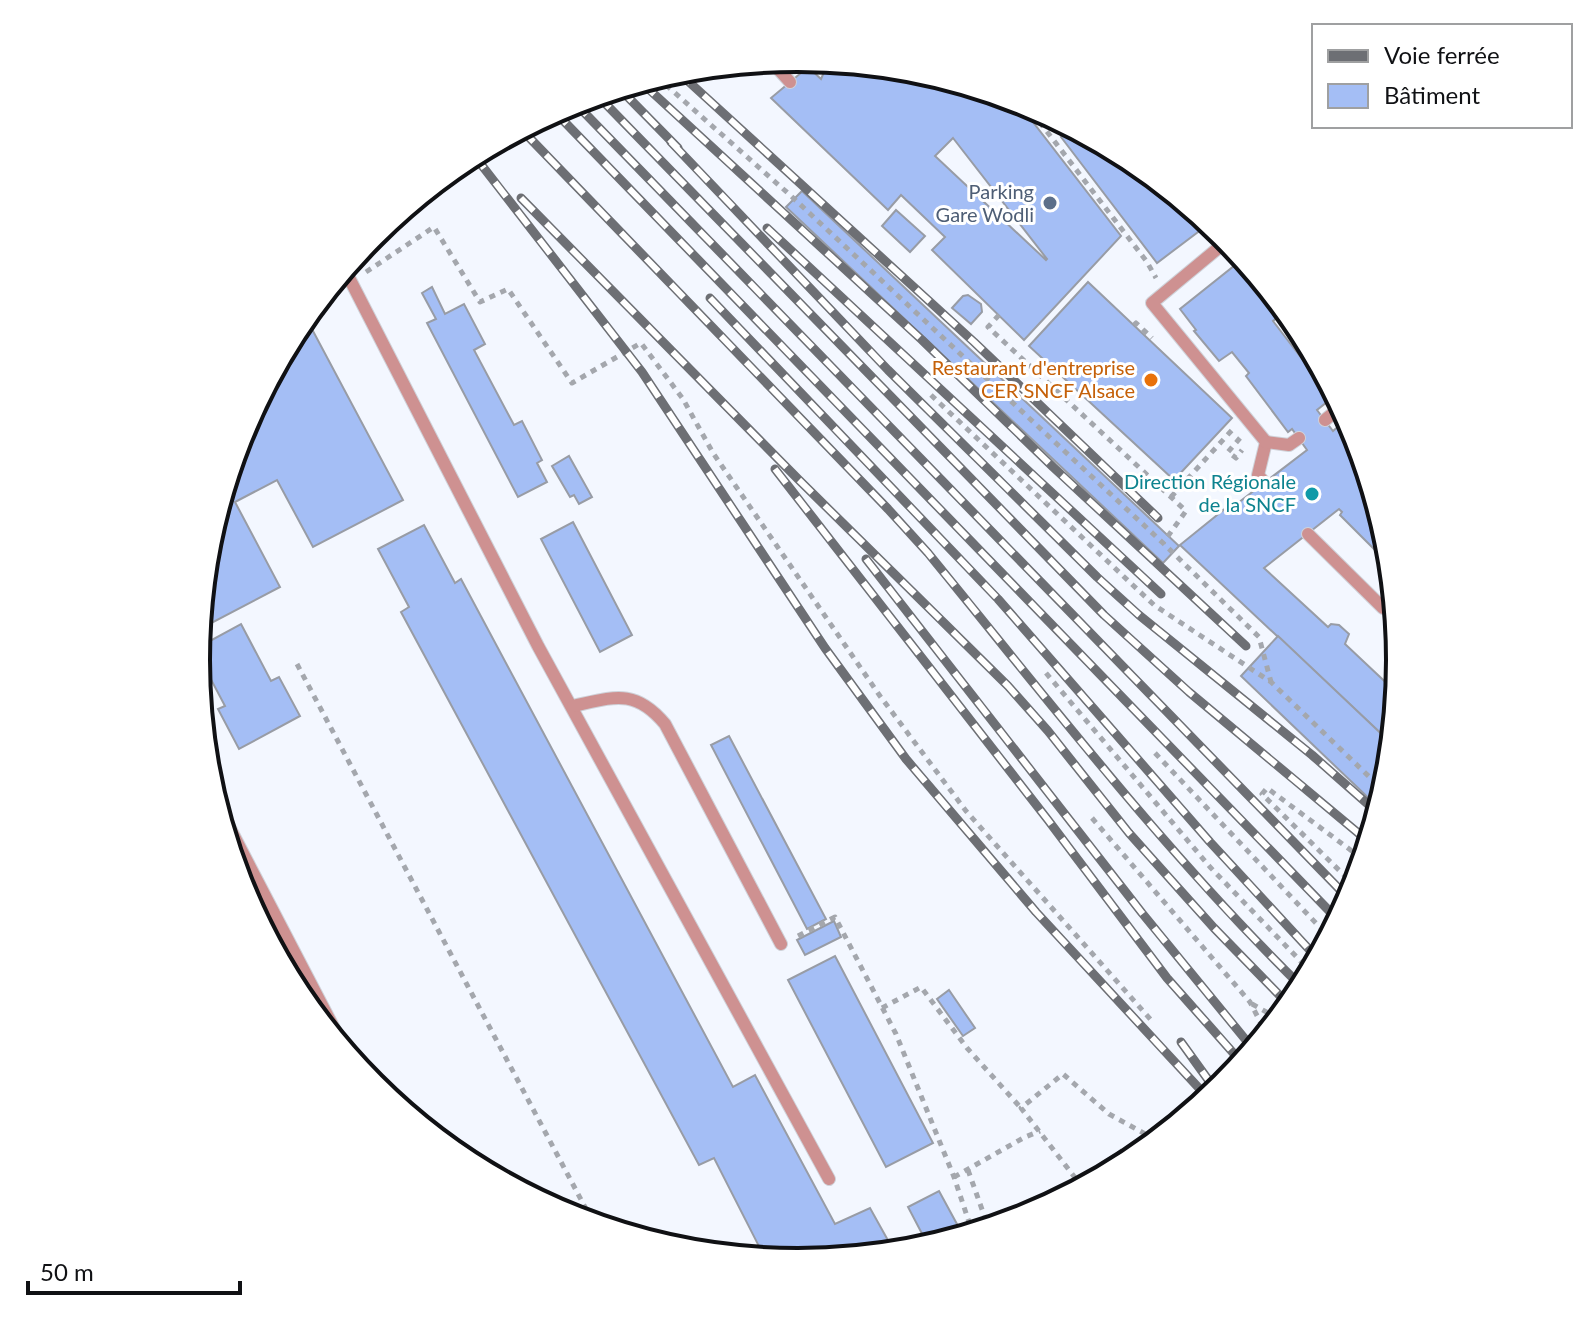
<svg xmlns="http://www.w3.org/2000/svg" width="1596" height="1321" viewBox="0 0 1596 1321" font-family="Lato,sans-serif">
<style>
.building{fill:#a4bef5;stroke:#989ca5;stroke-width:2;fill-rule:evenodd}
.lines{fill:none;stroke-linecap:round;stroke-linejoin:round}
.lane-casing{stroke:#cfd2d9;stroke-width:14}
.path{stroke:#a4a7ad;stroke-width:5;stroke-dasharray:6 6;stroke-linecap:butt}
.lane{stroke:#ce9191;stroke-width:12}
.rail-casing{stroke:#6d6f74;stroke-width:9}
.rail{stroke:#fff;stroke-width:6;stroke-dasharray:18;stroke-linecap:butt}
.service-dot{fill:#5c6f8a;stroke:#fff;stroke-width:3}
.food-dot{fill:#e8710a;stroke:#fff;stroke-width:3}
.culture-dot{fill:#0f9aa8;stroke:#fff;stroke-width:3}
.labels{text-anchor:middle;stroke-width:6;stroke-linejoin:round;paint-order:stroke}
.service-label{font-size:20px;fill:#4e5e75;stroke:#fff;text-anchor:end}
.food-label{font-size:20px;fill:#c56008;stroke:#fff;text-anchor:end}
.culture-label{font-size:20px;fill:#0d838f;stroke:#fff;text-anchor:end}
.rim{fill:none;stroke:#101114;stroke-width:4}
</style>
<rect width="100%" height="100%" fill="#f3f7ff"/>
<g class="building">
<path d="M829,61L916,70L1016,100L1121,236L1024,340L932,250L945,237L901,195L888,210L771,98L808,67L821,79ZM953,138L1047,259L1046,260L935,156Z"/>
<polygon points="1073,127 1133,160 1210,223 1157,263 1061,137"/>
<polygon points="802,191 1179,546 1163,563 786,207"/>
<polygon points="896,210 925,236 910,252 882,226"/>
<polygon points="1244,258 1286,311 1273,321 1332,398 1317,410 1333,431 1348,418 1355,430 1389,543 1391,566 1340,515 1342,512 1339,509 1264,568 1328,627 1331,624 1339,625 1349,634 1345,644 1397,693 1392,744 1180,545 1232,503 1234,506 1307,450 1292,429 1288,432 1246,376 1249,373 1232,352 1219,361 1194,331 1196,330 1180,309"/>
<polygon points="1088,282 1232,418 1174,480 1029,346"/>
<polygon points="432,287 445,314 464,304 485,344 474,350 514,425 522,421 542,460 537,463 547,482 518,497 427,323 436,319 422,293"/>
<polygon points="968,295 981,304 982,312 971,324 952,308 963,296"/>
<polygon points="305,316 403,500 313,547 277,480 235,502 280,587 198,630 207,543 242,430 297,325"/>
<polygon points="569,456 592,497 579,504 574,495 570,497 552,466"/>
<polygon points="573,522 632,635 600,652 541,539"/>
<polygon points="424,525 455,583 461,579 733,1087 755,1075 835,1224 870,1208 895,1253 798,1263 766,1260 714,1158 699,1165 401,612 409,607 378,549"/>
<polygon points="241,624 271,681 279,677 300,716 239,749 218,709 225,706 196,651 197,648"/>
<polygon points="1278,636 1392,744 1389,778 1380,809 1241,676"/>
<polygon points="729,736 826,919 807,929 711,745"/>
<polygon points="834,921 841,937 805,955 797,940"/>
<polygon points="835,956 933,1143 886,1167 788,980"/>
<polygon points="949,990 975,1028 963,1036 937,999"/>
<polygon points="939,1191 964,1237 929,1247 908,1207"/>
</g>
<g class="lines">
<g class="lane-casing">
<g id="lane">
<polyline points="771,61 790,82"/>
<polyline points="1228,240 1152,303 1266,442 1258,475 1265,483"/>
<polyline points="344,268 538,646 829,1179"/>
<polyline points="1325,420 1342,406"/>
<polyline points="1266,442 1289,445 1299,438"/>
<polyline points="1308,534 1383,608 1394,596"/>
<path d="M573,706C614,697 635,688 665,724L781,944"/>
<polyline points="212,794 351,1061"/>
</g>
</g>
<g class="path">
<polyline points="657,77 790,195 1163,543 1259,637 1271,682"/>
<polyline points="1025,103 1147,262 1156,278"/>
<polyline points="366,272 434,227 480,302 508,289 572,383 641,343 683,399 713,453 880,696 966,811 1152,1021"/>
<polyline points="999,315 988,327 1186,511 1163,543"/>
<polyline points="1134,325 1136,323 1152,338"/>
<polyline points="931,395 1154,605 1271,682 1385,792"/>
<polyline points="1240,438 1228,452 1236,458 1242,450"/>
<polyline points="1171,497 1232,430"/>
<polyline points="297,664 595,1226"/>
<polyline points="1046,673 1210,867 1311,972"/>
<polyline points="1155,753 1330,938"/>
<polyline points="1092,818 1250,1002 1267,1035"/>
<polyline points="1356,887 1262,794 1267,788 1364,860"/>
<polyline points="798,936 835,917 896,1034 954,1177 973,1234"/>
<polyline points="1252,1004 1279,1019"/>
<polyline points="882,1008 921,987 967,1048 1021,1108"/>
<polyline points="968,1170 989,1229"/>
<polyline points="954,1177 1025,1137 1040,1131"/>
<polyline points="1081,1185 1123,1150 1133,1161"/>
<polyline points="1083,1188 1021,1108 1063,1074 1109,1114 1158,1141"/>
</g>
<use href="#lane" class="lane"/>
<g class="rail-casing">
<g id="rail">
<polyline points="677,71 974,342 1158,518"/>
<polyline points="641,82 922,340 1053,467 1246,646"/>
<polyline points="619,88 678,148"/>
<polyline points="597,95 1104,615 1189,692 1369,842"/>
<polyline points="574,102 1350,900"/>
<polyline points="554,111 1339,921"/>
<path d="M521,129L888,509L928,553C1049,701 1166,854 1303,988"/>
<polyline points="671,142 888,370 1097,577 1139,615 1312,755 1378,813"/>
<polyline points="473,154 642,372 825,648 906,759 1036,912 1209,1099"/>
<polyline points="521,198 798,479 1008,686 1048,731 1129,833 1214,928 1290,1006"/>
<polyline points="767,228 1161,594"/>
<polyline points="710,298 998,599 1210,842 1318,959"/>
<polyline points="775,469 1048,820 1167,978 1243,1064"/>
<polyline points="866,559 1142,913 1254,1050"/>
<polyline points="1181,1042 1217,1092"/>
</g>
</g>
<use href="#rail" class="rail"/>
</g>
<circle class="service-dot" cx="1050" cy="203" r="8"/>
<circle class="food-dot" cx="1151" cy="380" r="8"/>
<circle class="culture-dot" cx="1312" cy="494" r="8"/>
<g class="labels">
<g class="service-label">
<text x="1034" y="199">Parking<tspan x="1034" dy="23">Gare Wodli</tspan></text>
</g>
<g class="food-label">
<text x="1135" y="375">Restaurant d'entreprise<tspan x="1135" dy="23">CER SNCF Alsace</tspan></text>
</g>
<g class="culture-label">
<text x="1296" y="489">Direction Régionale<tspan x="1296" dy="23">de la SNCF</tspan></text>
</g>
</g>
<path d="M0 0H1596V1321H0ZM210 660a588 588 0 1 1 1176 0a588 588 0 1 1-1176 0Z" fill="#fff" fill-rule="evenodd"/>
<path class="rim" d="M210 660a588 588 0 1 1 1176 0a588 588 0 1 1-1176 0Z"/>
<rect x="1312" y="24" width="260" height="104" fill="#ffffff" stroke="#9fa0a1" stroke-width="2"/>
<rect x="1328" y="50" width="40" height="12" fill="#6d6f74" stroke="#9fa0a1" stroke-width="2"/>
<text x="1384" y="64" font-size="24" fill="#101114">Voie ferrée</text>
<rect x="1328" y="84" width="40" height="24" fill="#a4bef5" stroke="#9fa0a1" stroke-width="2"/>
<text x="1384" y="104" font-size="24" fill="#101114">Bâtiment</text>
<path d="M28 1281v12h212v-12" fill="none" stroke="#101114" stroke-width="4"/>
<text x="40" y="1281" font-size="24" fill="#101114" stroke="#ffffff" stroke-width="6" paint-order="stroke">50 m</text>
</svg>
